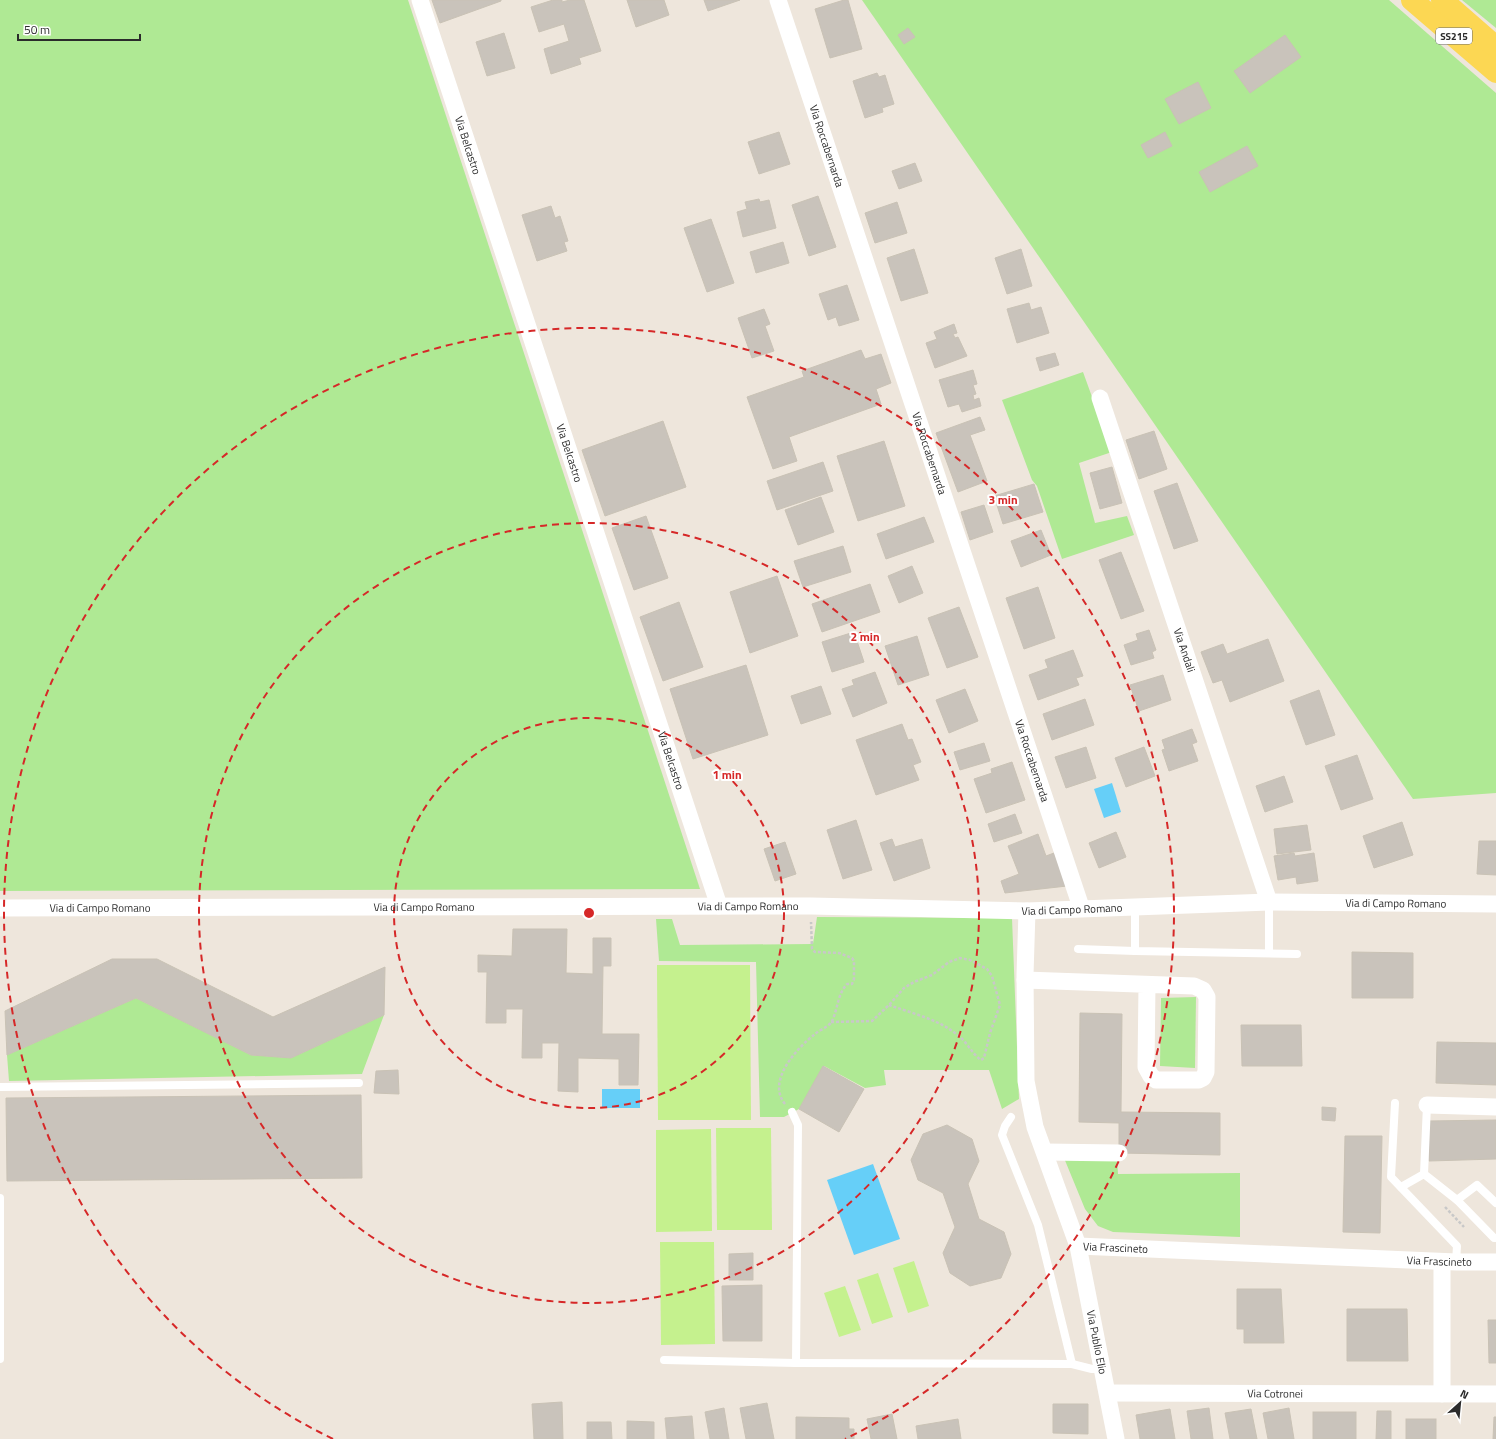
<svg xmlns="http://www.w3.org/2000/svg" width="1496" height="1439" viewBox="0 0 1496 1439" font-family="'Titillium Web',sans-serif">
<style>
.green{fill:#afe994}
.pitch{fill:#c5f18e}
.water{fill:#66cff8}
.building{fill:#c9c3bb;stroke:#c9c2b5}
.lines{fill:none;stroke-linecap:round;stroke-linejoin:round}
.path{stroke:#c8c8c8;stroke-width:2.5;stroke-dasharray:3 2;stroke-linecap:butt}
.lane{stroke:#fff;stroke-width:8}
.street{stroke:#fff;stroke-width:17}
.primary{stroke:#fcd753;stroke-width:22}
.ring{fill:none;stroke:#d62828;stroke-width:2;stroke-dasharray:7 5}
.labels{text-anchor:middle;stroke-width:4;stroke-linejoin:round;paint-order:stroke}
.shield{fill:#fff;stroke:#6b6b6b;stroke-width:1}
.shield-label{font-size:10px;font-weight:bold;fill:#2b2b2b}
.street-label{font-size:11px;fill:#2b2b2b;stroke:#fff}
.centre{fill:#d62828;stroke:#fff;stroke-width:2}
.ring-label{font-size:12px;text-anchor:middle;font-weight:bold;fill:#d62828;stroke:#fff;stroke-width:4;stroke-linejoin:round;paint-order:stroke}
</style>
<rect width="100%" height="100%" fill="#eee6dc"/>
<g class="green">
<polygon points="0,0 408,0 700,889 0,891"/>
<polygon points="862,0 1389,0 1496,93 1496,793 1413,799"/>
<polygon points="1462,0 1496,0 1496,28"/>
<polygon points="1083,372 1112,452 1079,463 1095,523 1127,516 1134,535 1062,559 1037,486 1032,480 1002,400"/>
<polygon points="817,917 1012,918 1019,1099 1002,1109 989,1070 884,1070 886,1085 865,1088 824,1066 799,1109 784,1117 760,1117 756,962 659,961 656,919 672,919 680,945 813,944"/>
<polygon points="1196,997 1195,1068 1160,1066 1161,998"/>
<polygon points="136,998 251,1055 291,1058 384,1015 362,1074 9,1081 7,1055"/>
<polygon points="1064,1158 1117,1158 1118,1174 1240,1173 1240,1237 1113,1232 1098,1226 1085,1209"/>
</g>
<g class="pitch">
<polygon points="657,965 750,965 751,1120 658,1120"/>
<polygon points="716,1128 771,1128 772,1230 717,1230"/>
<polygon points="711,1129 712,1231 656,1232 656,1130"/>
<polygon points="660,1242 714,1242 715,1344 661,1345"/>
<polygon points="914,1261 929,1306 908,1313 893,1268"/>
<polygon points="878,1273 893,1317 872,1324 857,1280"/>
<polygon points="845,1286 861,1330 839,1337 824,1293"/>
</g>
<g class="water">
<polygon points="1112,783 1121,812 1104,818 1094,789"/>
<rect x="602" y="1089" width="38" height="19"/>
<polygon points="873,1164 900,1239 854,1255 827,1180"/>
</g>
<g class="building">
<polygon points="432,0 501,0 501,1 440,23"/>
<polygon points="553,0 562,0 562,2 570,0 584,0 601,51 579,58 581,64 551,74 544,49 569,41 564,24 539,32 531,7"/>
<polygon points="627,0 664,0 669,15 636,27"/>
<polygon points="704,0 740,0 708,11"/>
<polygon points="844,0 848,0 862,49 830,58 815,9"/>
<polygon points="908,28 915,37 904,44 898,35"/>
<polygon points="504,33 515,68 487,76 476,42"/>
<polygon points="1285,35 1301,57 1250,93 1234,71"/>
<polygon points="877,73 879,77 885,75 894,104 882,108 883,112 865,118 853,81"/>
<polygon points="1198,82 1211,108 1179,124 1165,99"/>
<polygon points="779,132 790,164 759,174 748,142"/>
<polygon points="1165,132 1172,146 1148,158 1141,145"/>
<polygon points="1247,146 1258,166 1210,192 1199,172"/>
<polygon points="915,163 922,181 899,189 892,171"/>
<polygon points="818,196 836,247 809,256 792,205"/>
<polygon points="759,199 760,202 769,200 776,228 743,237 737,212 747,209 745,202"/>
<polygon points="897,202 907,233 875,243 865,213"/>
<polygon points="551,206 555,218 560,216 568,241 564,242 567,251 537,261 522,215"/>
<polygon points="711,219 734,283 707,292 684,228"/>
<polygon points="783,242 789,263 756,273 750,252"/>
<polygon points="914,249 928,293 901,301 887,258"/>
<polygon points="1021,249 1032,286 1007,294 995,258"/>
<polygon points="847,285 859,320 839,326 836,317 828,320 819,294"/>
<polygon points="1029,303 1031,310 1041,307 1049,333 1017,343 1007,309"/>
<polygon points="764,309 770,324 765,326 774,351 752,358 738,318"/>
<polygon points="954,324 957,333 953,334 955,338 958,337 967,356 935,368 926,343 937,339 934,332"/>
<polygon points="861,350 865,359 881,354 891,383 876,389 881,404 789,437 797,461 773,469 747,397 804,377 802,371"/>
<polygon points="1055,353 1059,365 1040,371 1036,358"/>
<polygon points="973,370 977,384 973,385 976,394 973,395 974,400 979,398 981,406 962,412 959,404 948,407 939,380"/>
<polygon points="980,417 985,430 970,435 987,481 958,492 936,433"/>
<polygon points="663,421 686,487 605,516 582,450"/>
<polygon points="1154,431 1167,469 1139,479 1126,440"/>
<polygon points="884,441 905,506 858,521 837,456"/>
<polygon points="823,462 833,491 777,510 767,481"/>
<polygon points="1112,467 1122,503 1100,509 1090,473"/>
<polygon points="1177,483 1198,541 1174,549 1154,491"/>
<polygon points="1034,484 1043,512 1003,524 994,496"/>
<polygon points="821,497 834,532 798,545 785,510"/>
<polygon points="984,505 993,532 970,540 961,512"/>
<polygon points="646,516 668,578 634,590 612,528"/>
<polygon points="924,517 934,542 886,559 877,534"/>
<polygon points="1041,530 1051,555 1021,567 1011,541"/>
<polygon points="843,546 851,572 803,587 794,561"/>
<polygon points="1121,552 1144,611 1121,619 1099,560"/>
<polygon points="912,566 923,593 899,603 888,576"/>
<polygon points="777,576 798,636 750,653 730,592"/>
<polygon points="870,584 880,612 822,632 812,604"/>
<polygon points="1038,587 1055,638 1024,649 1006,598"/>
<polygon points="679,602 703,667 663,681 640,617"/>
<polygon points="959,607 978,657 947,668 928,618"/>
<polygon points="1149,630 1156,650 1152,652 1154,658 1131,665 1124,645 1138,640 1136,634"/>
<polygon points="854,632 864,662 832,672 822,642"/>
<polygon points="917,636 929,675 898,685 885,646"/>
<polygon points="1268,639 1284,681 1230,702 1222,680 1213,683 1201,652 1223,644 1227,654"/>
<polygon points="1073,650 1083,676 1076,678 1079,685 1038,700 1029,675 1048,668 1045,660"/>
<polygon points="746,665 768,735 693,759 670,689"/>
<polygon points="875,672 887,703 853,717 842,689 854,685 852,680"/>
<polygon points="1163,675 1171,700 1139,711 1130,685"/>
<polygon points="821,686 831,714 801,724 791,696"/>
<polygon points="965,689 978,721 949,733 936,700"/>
<polygon points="1319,690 1335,735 1306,745 1290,701"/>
<polygon points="1085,699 1094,725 1052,740 1043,714"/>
<polygon points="902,724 908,740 912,739 921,762 913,765 919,780 876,795 856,740"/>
<polygon points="1192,729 1197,742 1192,744 1198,761 1169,771 1162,750 1165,749 1162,740"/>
<polygon points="984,743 990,761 960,770 954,752"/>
<polygon points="1086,747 1096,778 1066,788 1055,757"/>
<polygon points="1144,747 1155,776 1126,787 1115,758"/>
<polygon points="1357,755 1373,799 1341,810 1325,766"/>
<polygon points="1012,762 1025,800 986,813 974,779 992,773 991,769"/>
<polygon points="1284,776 1293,802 1265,812 1256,786"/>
<polygon points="1015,814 1022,833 994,842 988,824"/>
<polygon points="856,820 872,870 843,879 827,830"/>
<polygon points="1402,822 1413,855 1374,868 1363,836"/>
<polygon points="1307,825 1311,850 1277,854 1274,829"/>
<polygon points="1116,832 1126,857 1099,868 1089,843"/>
<polygon points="1038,834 1046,856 1054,853 1067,886 1005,893 1001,881 1019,874 1008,846"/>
<polygon points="892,839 895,847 922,839 930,868 894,881 880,843"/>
<polygon points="1479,841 1496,841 1496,875 1477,874"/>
<polygon points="785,842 796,874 775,881 764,849"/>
<polygon points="1294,853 1295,856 1314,853 1318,881 1297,884 1296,877 1278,880 1274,856"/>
<polygon points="513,929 567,929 566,973 593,974 593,938 611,938 611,966 603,966 602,1034 639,1034 638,1085 619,1085 619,1059 578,1058 578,1092 558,1091 559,1043 542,1043 542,1058 522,1058 523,1009 506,1009 506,1023 486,1023 487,972 478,972 478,955 512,956"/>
<polygon points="1352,952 1413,953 1413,998 1352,998"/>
<polygon points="112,959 157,959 273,1017 385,967 384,1015 291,1058 251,1055 136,998 7,1055 5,1011"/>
<polygon points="1080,1013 1122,1014 1121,1112 1220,1113 1220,1155 1119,1153 1119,1123 1079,1122"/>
<polygon points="1241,1025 1301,1025 1302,1066 1242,1066"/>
<polygon points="1437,1042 1496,1043 1496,1085 1436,1083"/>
<polygon points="823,1066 864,1089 839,1132 799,1109"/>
<polygon points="398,1070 399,1094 374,1093 376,1071"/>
<polygon points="361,1095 362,1178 7,1181 6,1098"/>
<polygon points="1322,1107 1336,1108 1335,1121 1322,1120"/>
<polygon points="1496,1120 1496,1159 1429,1161 1428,1121"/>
<polygon points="947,1125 972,1139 979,1161 968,1184 979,1219 1004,1232 1011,1254 1001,1278 970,1286 950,1273 943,1253 955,1227 943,1193 918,1180 911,1160 923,1134"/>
<polygon points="1345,1136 1382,1136 1380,1233 1343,1232"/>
<polygon points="753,1253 753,1280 729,1280 729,1254"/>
<polygon points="762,1285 762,1341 723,1341 722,1286"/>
<polygon points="1237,1289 1281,1289 1284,1343 1244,1343 1244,1329 1237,1329"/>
<polygon points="1347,1309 1407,1309 1408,1361 1347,1361"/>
<polygon points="1488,1320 1496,1320 1496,1363 1489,1363"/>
<polygon points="562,1402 563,1439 534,1439 532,1404"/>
<polygon points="767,1403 774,1439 746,1439 740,1408"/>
<polygon points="1053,1404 1088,1404 1088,1434 1053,1433"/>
<polygon points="724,1408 729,1439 710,1439 705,1412"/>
<polygon points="1209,1408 1213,1439 1191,1439 1187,1411"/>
<polygon points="1289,1408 1294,1439 1268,1439 1263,1413"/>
<polygon points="1170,1409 1175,1439 1140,1439 1136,1415"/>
<polygon points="1251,1409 1257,1439 1230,1439 1225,1413"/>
<polygon points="1377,1411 1391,1411 1391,1439 1376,1439"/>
<rect x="1313" y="1412" width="43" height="27"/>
<polygon points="892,1414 897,1439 871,1439 867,1419"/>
<polygon points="692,1416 694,1439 667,1439 665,1418"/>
<polygon points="796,1417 849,1418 849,1429 854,1429 854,1439 796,1439"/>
<polygon points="1494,1417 1496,1417 1496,1439 1493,1439"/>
<polygon points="958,1419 961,1439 918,1439 916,1426"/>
<rect x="1406" y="1419" width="30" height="20"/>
<polygon points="627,1421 654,1422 654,1439 627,1439"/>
<polygon points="587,1422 611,1422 612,1439 587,1439"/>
</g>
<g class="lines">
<g class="path">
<path d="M831,1022L872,1021L889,1005L904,988L914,982L932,975L949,962L960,958L970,960L987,969L992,976L1000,1005L990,1033L984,1058L981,1060C972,1054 966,1040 955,1033C937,1019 911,1013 889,1005"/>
<path d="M785,1104C766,1081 797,1048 815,1034C819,1030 829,1027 832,1021C838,1009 837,995 847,984H852L854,979V961L852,958L839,953L815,952L812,949L811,922"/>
<polyline points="1445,1207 1464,1227"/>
</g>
<g class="lane">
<polyline points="1135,906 1135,951 1297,954"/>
<polyline points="1078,949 1135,951"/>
<polyline points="1269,953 1269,902"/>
<polyline points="0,1087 359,1083"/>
<polyline points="1395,1103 1391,1177 1457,1246 1456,1262"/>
<polyline points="1427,1105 1424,1174 1457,1200 1494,1238 1496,1238"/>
<polyline points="792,1112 798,1125 796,1363"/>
<polyline points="1011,1117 1005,1126 1002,1135 1038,1225 1072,1364"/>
<polyline points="1401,1187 1424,1174"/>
<polyline points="0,1198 0,1359"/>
<polyline points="1457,1200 1477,1185 1496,1203"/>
<polyline points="664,1360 796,1363 1072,1364 1092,1369 1103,1369"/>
</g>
<g class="street">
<path id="s1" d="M420,0L719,906"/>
<path id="s2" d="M778,0L1081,907"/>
<path id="s3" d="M1100,398L1269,902"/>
<path id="s4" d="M0,908L811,906L1027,911L1269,902L1496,904"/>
<path id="s5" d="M1027,911L1025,975L1026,1081L1035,1127L1078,1246L1456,1262H1496"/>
<polyline points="1025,980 1194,986 1203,990 1207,997 1206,1072 1203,1078 1199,1080 1156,1080 1151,1076 1146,1067 1147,985"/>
<polyline points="1427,1105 1496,1107"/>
<polyline points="1045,1152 1119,1153"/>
<path id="s6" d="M1078,1246L1116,1439"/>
<path id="s7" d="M1108,1393L1496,1394"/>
<polyline points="1442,1394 1442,1262"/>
</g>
<g class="primary">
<polyline points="1412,0 1496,72"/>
<polyline points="1442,0 1496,47"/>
</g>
</g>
<g class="ring">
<circle cx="589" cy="913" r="195"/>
<circle cx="589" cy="913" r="390"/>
<path d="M333 1439A585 585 0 1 1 845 1439"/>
</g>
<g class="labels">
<rect class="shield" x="1436" y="28" width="36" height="16" rx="3"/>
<g class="shield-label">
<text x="1454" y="40">SS215</text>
</g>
<g class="street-label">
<text dy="4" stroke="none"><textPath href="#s1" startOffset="153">Via Belcastro</textPath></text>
<text dy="4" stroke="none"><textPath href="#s2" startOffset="154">Via Roccabernarda</textPath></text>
<text dy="4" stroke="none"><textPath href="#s1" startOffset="477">Via Belcastro</textPath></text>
<text dy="4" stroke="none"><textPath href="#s2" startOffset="478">Via Roccabernarda</textPath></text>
<text dy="4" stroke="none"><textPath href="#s3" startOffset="266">Via Andali</textPath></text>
<text dy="4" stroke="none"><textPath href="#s1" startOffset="801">Via Belcastro</textPath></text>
<text dy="4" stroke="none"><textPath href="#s2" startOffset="802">Via Roccabernarda</textPath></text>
<text dy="4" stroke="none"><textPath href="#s4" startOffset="1396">Via di Campo Romano</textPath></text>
<text dy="4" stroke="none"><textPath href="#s4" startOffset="748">Via di Campo Romano</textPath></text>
<text dy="4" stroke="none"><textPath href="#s4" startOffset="424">Via di Campo Romano</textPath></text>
<text dy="4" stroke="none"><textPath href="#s4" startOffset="100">Via di Campo Romano</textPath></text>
<text dy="4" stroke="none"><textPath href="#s4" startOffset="1072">Via di Campo Romano</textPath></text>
<text dy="4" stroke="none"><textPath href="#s5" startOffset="381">Via Frascineto</textPath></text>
<text dy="4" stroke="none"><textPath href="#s5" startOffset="705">Via Frascineto</textPath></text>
<text dy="4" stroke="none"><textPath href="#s6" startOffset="98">Via Publio Elio</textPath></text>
<text dy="4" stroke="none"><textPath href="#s7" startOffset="167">Via Cotronei</textPath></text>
</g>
</g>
<circle cx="589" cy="913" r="6" class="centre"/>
<g class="ring-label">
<text x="1003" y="504">3 min</text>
<text x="865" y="641">2 min</text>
<text x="727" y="779">1 min</text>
</g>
<g transform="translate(1460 1403) rotate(27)" stroke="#ffffff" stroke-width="3" paint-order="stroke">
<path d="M0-3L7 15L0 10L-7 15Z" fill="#2b2b2b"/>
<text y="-6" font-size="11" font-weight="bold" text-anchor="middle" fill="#2b2b2b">N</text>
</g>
<path d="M18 34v6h122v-6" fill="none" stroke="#2b2b2b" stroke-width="2"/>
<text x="24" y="34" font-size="12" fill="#2b2b2b" stroke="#ffffff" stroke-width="3" paint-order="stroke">50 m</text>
</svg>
